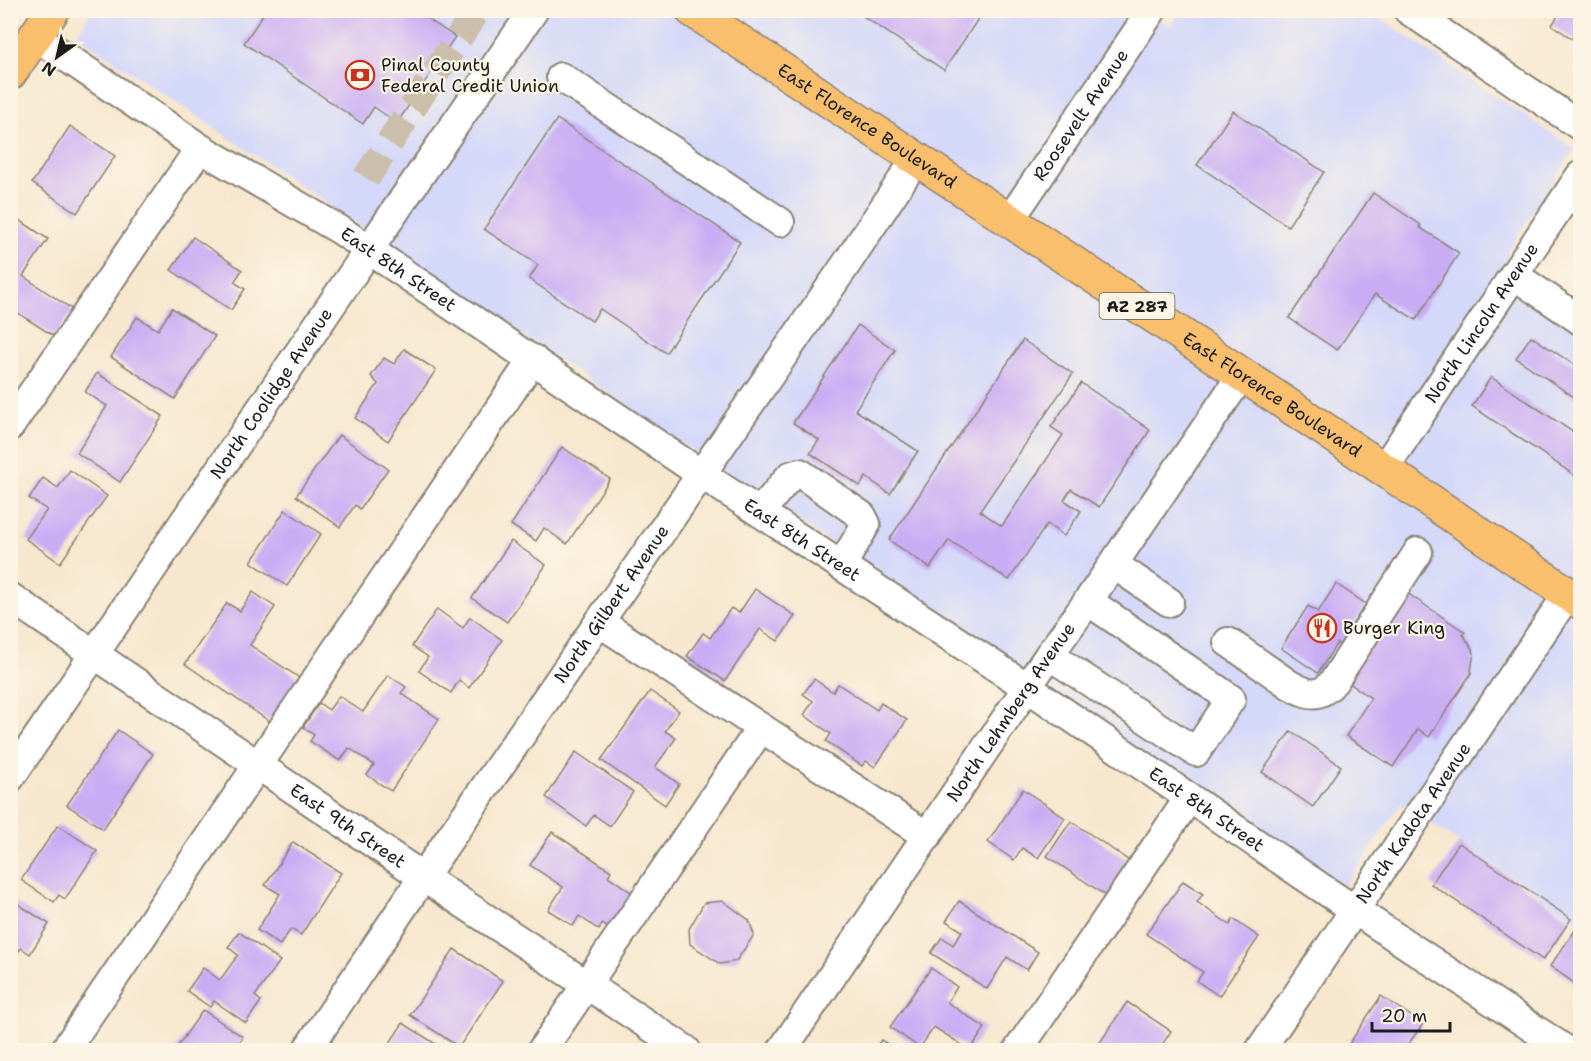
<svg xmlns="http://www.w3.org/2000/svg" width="1591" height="1061" viewBox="0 0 1591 1061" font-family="'Shantell Sans',sans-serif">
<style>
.built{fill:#d4d8f9}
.building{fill:#c9adf4}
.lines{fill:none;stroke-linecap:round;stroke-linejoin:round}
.minor-tunnel{stroke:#cbbeaa;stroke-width:28;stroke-dasharray:28 14;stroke-linecap:butt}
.minor-casing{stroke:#8a8275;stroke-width:32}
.major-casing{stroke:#8a8275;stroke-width:36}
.minor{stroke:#fff;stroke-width:28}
.major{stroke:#f9bf6d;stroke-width:33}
.labels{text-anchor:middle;stroke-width:4.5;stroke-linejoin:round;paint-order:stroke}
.shield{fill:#fcf5e5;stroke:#5f5d58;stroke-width:1.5}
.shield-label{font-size:16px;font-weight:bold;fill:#1c1c1c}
.poi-label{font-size:18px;fill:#1c1c1c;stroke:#fcf5e5;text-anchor:start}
.street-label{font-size:18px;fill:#1c1c1c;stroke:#fcf5e5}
</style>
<rect width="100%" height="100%" fill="#fcf5e5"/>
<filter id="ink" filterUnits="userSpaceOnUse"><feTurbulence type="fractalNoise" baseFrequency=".0167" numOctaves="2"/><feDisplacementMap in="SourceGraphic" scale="12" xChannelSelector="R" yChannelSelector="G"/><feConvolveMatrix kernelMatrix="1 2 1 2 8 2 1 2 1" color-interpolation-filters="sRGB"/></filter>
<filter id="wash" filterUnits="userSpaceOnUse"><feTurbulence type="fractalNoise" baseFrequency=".008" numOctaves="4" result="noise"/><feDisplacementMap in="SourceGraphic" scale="24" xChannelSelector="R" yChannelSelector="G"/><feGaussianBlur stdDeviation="1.35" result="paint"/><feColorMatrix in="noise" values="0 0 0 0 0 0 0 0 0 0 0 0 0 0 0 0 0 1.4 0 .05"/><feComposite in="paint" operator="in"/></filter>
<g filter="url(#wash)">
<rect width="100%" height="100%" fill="#f7e7ce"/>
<polygon class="built" points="92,10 1148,10 1170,26 1181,11 1370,11 1575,149 1506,253 1580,303 1580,922 1401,804 1344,888 76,35"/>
<g id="blocks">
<g class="building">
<polygon points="266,10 429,10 425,17 455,37 397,123 374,107 363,124 244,43"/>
<polygon points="867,10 984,10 944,70 863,16"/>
<polygon points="1562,10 1580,10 1580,44 1552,25"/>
<polygon points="1233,111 1324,172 1288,226 1197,165"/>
<polygon points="557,119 740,242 666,353 600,309 592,321 529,279 538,265 484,229"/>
<polygon points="70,126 115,156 77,213 32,183"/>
<polygon points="1373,193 1421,225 1419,227 1459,253 1416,320 1375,294 1337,350 1289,318"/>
<polygon points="10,214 48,239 23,276 73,310 55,337 10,308"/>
<polygon points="193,237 242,270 234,282 245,289 231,310 171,270"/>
<polygon points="172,308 215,336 175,399 111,357 137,317 158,330"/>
<polygon points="858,325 895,350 855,410 918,451 890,494 866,477 860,486 810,453 819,440 793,423"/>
<polygon points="1531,336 1580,369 1580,401 1516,358"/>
<polygon points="1023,340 1073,374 980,511 1002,526 1063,435 1051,427 1081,383 1150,430 1099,507 1071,489 1064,500 1081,511 1064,536 1047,524 1009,580 949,540 930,568 889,540"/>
<polygon points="404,349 436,370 388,441 355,418 378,384 371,376 384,358 394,364"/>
<polygon points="97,373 163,416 120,482 77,453 107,406 85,392"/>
<polygon points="1491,377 1580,437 1580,479 1472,406"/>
<polygon points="339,435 388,469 360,509 355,505 340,527 296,496"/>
<polygon points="562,447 610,479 567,544 544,528 536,541 511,525"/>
<polygon points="70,470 107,496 60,563 26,539 47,510 29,498 43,478 58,488"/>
<polygon points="285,510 321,534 287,586 251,562"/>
<polygon points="511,541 546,565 507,622 472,598"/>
<polygon points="1336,584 1366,604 1339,645 1337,643 1318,673 1281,648 1308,606 1318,612"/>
<polygon points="755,589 795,616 778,641 760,629 725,681 687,656 703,633 710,638 731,608 739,613"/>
<polygon points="1404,591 1465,632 1463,634 1474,652 1471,671 1472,672 1429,737 1418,729 1393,767 1346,736 1371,698 1345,680"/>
<polygon points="253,592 275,607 250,645 301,679 272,723 185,664 227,603 240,611"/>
<polygon points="437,609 463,628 470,617 502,640 469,688 459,680 451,693 419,671 428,657 412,646"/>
<polygon points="388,675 406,687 401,693 439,719 391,791 367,775 374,765 349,748 340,761 310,741 314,735 303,727 319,703 329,710 339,696 363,712"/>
<polygon points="814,679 833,692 838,684 877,710 881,703 907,720 875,767 866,761 862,766 826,741 831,734 804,715 813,701 803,694"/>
<polygon points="650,691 679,711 665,731 676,738 655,767 679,784 665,805 601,760"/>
<polygon points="118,730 153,754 103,829 67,805"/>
<polygon points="1291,731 1341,766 1313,807 1262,772"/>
<polygon points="576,752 633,792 610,826 594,815 586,826 546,797"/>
<polygon points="1023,789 1065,818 1038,858 1022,848 1014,860 988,842"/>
<polygon points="1071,821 1132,863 1108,897 1047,856"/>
<polygon points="58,825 97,851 65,899 59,895 54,902 21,880"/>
<polygon points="552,832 611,871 608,876 635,895 612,930 602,924 599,930 579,916 573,926 548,910 563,887 530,865"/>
<polygon points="293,842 341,873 301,935 291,929 280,945 257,930 280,894 265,885"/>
<polygon points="1459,843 1571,919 1543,960 1431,884"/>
<polygon points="1183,881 1203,894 1197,902 1230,925 1233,919 1259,937 1219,996 1197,981 1203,972 1146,934"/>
<polygon points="10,899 49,924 30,954 21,948 14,958 10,956"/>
<polygon points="723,901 749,920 754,935 736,961 720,964 690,944 689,929 704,903"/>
<polygon points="959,901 1038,952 1027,970 1007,957 987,989 931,953 942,937 953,945 962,931 946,921"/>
<polygon points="1579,925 1580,926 1580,987 1550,966"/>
<polygon points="239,932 280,961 255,996 261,1001 246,1023 214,1001 210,1007 187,991 203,968 220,980 238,955 228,947"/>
<polygon points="454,949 503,981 459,1047 410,1015"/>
<polygon points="931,968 957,987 947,1002 985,1028 970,1050 934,1027 920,1048 890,1027"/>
<polygon points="1381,996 1423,1024 1404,1050 1345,1050"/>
<polygon points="1127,1002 1171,1031 1159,1050 1095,1050"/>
<polygon points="203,1010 243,1037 234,1050 175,1050"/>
<polygon points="403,1023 445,1050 385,1050"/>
<polygon points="881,1040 897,1050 874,1050"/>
</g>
</g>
</g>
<g filter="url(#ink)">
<use href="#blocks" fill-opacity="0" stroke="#8a8275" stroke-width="1.5"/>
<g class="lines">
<polyline class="minor-tunnel" points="366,178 477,10"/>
<g class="minor-casing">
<g id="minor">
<polyline points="1408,10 1580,126"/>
<path id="s1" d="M35,36L200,148L340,230L701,474L1027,687L1326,891L1566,1050"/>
<polyline points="561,77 780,222"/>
<path id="s2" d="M1009,221L1152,10"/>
<polyline points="1514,275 1580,320"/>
<polyline points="10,426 200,148"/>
<path id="s3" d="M1383,470L1580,176"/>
<polyline points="760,512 790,476 800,473 862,516 866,524 842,565"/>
<polyline points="1113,564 1169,602"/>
<path id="s4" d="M10,597L423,877L686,1050"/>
<polyline points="599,622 927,836"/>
<path d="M1228,642L1290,685C1309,695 1319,699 1334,681L1418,552"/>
<polyline points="1049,655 1196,752 1231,699 1088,601"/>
<path id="s5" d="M10,778L402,201L534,10"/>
<polyline points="65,1050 533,359"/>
<path id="s6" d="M307,1050L423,877L845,266L916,159"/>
<polyline points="542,1050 761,728"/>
<path id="s7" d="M782,1050L1049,655L1088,601L1241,376"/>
<polyline points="1018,1050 1189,798"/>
<path id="s8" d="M1260,1050L1568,594"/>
</g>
</g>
<g class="major-casing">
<g id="major">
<path id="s9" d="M692,10L1324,429L1580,602"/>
<polyline points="10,73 53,10"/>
</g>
</g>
<use href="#minor" class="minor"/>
<use href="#major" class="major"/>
</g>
</g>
<defs>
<g id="bank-ring" transform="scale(1.5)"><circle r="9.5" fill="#fcf5e5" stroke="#c8321e" stroke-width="1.5"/><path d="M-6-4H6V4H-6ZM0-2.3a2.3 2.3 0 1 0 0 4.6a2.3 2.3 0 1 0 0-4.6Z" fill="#c8321e"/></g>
<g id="restaurant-ring" transform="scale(1.5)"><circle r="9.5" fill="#fcf5e5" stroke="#c8321e" stroke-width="1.5"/><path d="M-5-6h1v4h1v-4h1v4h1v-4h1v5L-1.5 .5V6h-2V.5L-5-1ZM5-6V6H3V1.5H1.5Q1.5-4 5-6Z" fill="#c8321e"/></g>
</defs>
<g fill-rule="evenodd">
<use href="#bank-ring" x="360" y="75"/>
<use href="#restaurant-ring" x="1322" y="628"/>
</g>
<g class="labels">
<rect class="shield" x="1099.5" y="293" width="75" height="26" rx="4.5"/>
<g class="shield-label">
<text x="1137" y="312">AZ 287</text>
</g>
<g class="poi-label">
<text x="381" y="71">Pinal County<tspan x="381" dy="21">Federal Credit Union</tspan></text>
<text x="1343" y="634">Burger King</text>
</g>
<g class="street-label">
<text dy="6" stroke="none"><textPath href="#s2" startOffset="128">Roosevelt Avenue</textPath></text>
<text dy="6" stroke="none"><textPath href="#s9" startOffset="210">East Florence Boulevard</textPath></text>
<text dy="6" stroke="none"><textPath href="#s1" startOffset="432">East 8th Street</textPath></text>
<text dy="6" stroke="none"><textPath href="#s3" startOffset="177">North Lincoln Avenue</textPath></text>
<text dy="6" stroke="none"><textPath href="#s5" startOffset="465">North Coolidge Avenue</textPath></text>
<text dy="6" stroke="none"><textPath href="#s9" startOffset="696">East Florence Boulevard</textPath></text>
<text dy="6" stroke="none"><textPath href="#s1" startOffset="918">East 8th Street</textPath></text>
<text dy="6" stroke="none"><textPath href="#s6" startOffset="540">North Gilbert Avenue</textPath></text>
<text dy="6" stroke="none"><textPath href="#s7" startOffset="408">North Lehmberg Avenue</textPath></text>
<text dy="6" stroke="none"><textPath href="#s1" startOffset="1404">East 8th Street</textPath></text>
<text dy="6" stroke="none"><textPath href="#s8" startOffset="274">North Kadota Avenue</textPath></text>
<text dy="6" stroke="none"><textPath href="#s4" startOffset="408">East 9th Street</textPath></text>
</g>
</g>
<rect width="1591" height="1061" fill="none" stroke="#fcf5e5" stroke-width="36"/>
<g transform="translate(57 57) rotate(214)" stroke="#fcf5e5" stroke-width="4.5" paint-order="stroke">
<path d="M0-4.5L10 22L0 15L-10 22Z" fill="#1c1c1c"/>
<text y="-9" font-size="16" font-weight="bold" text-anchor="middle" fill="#1c1c1c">N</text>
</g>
<path d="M1372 1022v9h78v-9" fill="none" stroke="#1c1c1c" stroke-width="3"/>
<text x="1381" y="1022" font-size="18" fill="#1c1c1c" stroke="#fcf5e5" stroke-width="4.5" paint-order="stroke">20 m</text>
</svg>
